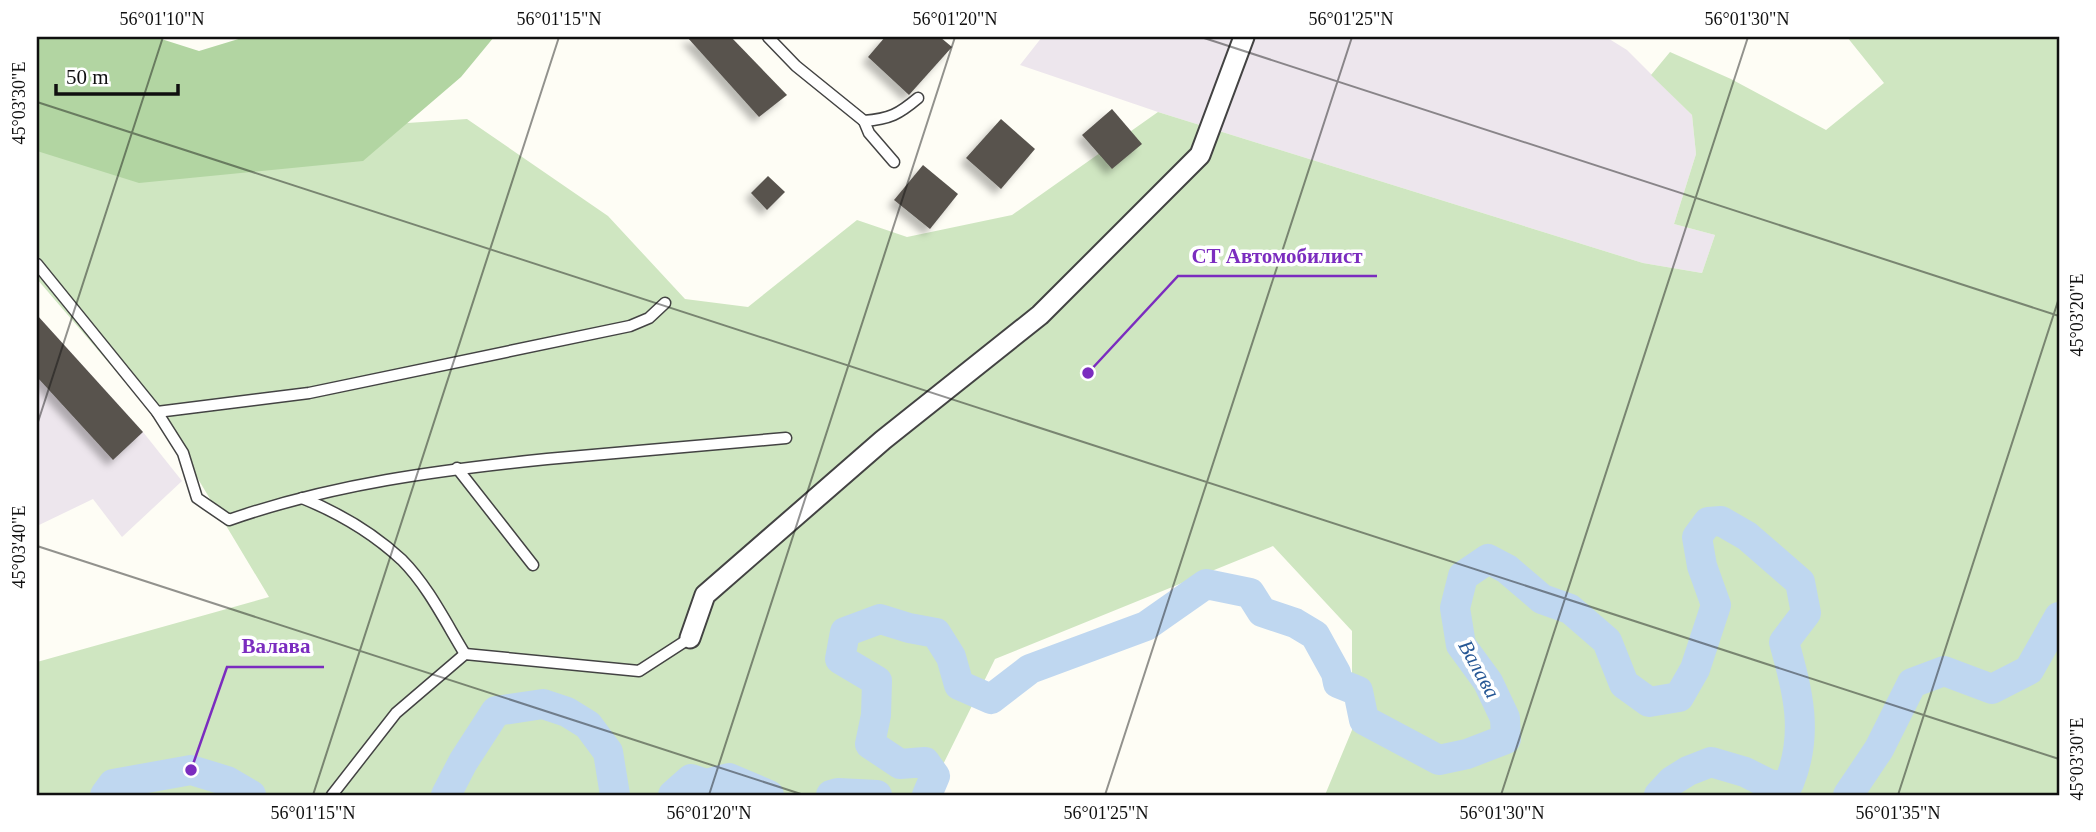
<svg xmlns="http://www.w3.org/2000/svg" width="2096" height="832" viewBox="0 0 2096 832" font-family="Georgia,serif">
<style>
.industrial{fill:#ede6ed}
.green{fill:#cfe6c1}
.forest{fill:#b2d5a2}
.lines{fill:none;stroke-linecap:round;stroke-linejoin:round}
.river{stroke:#bfd7f0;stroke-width:30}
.building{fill:#58534e;filter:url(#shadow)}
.service-casing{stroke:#434343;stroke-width:13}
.minor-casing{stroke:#434343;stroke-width:23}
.service{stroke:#fff;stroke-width:10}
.minor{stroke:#fff;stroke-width:19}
.ticks{fill:none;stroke:#101010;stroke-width:2;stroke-opacity:0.45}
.labels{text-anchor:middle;stroke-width:7;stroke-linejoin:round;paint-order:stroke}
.water-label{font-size:21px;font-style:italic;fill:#265795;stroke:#fff}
.leader{fill:none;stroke:#7b2cbf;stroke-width:2.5}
.callout-dot{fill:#7b2cbf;stroke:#fff;stroke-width:2.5}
.callout-label{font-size:21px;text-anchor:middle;font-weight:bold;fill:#7b2cbf;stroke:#fff;stroke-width:7;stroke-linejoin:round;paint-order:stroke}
.neatline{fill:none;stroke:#101010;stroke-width:2.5}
.ticks-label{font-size:18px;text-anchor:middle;fill:#101010}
</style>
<defs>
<filter id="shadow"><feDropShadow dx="-6" dy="6" stdDeviation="3.5" flood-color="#0004"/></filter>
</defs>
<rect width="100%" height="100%" fill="#fefdf5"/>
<g class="industrial">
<polygon points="1042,37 1606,37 1627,50 1692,115 1696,154 1674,224 1715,235 1702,273 1643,263 1158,112 1020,65"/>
<polygon points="37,315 143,432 182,481 122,537 93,499 37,526"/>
</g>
<polygon class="green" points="1847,37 2055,37 2059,43 2059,795 1325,795 1352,730 1352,631 1273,546 995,659 928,795 37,795 37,662 269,597 174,439 37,279 37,79 181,138 467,119 608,216 685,299 748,307 857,220 907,237 1012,215 1158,112 1643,263 1702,273 1715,235 1674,224 1696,154 1692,115 1651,75 1670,52 1731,79 1826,130 1884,83"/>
<polygon class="forest" points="37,37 155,37 199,51 245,37 494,37 461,77 363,161 139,183 37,151"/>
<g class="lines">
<g class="river">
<polyline points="105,795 113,784 191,770 227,781 251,795"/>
<polyline points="446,795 463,762 496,711 543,704 567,712 588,725 608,752 615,795"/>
<polyline points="673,795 691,779 706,784 729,778 769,795"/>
<polyline points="831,795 838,793 877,795"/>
<path d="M927,795L935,776L925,762L900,764L870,744L876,715L877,681L840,659L845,632L880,619L909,628L936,633L951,657L959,685L991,699L1030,669L1146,626L1206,584L1250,593L1262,612L1295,623L1315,635L1336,673L1338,683L1358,691L1364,720L1439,760L1467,754L1506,739L1505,718L1488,682L1461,645L1455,608L1463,576L1488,559L1507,569L1542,599L1570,609L1607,641L1624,684L1649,702L1679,697L1695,669L1716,605L1702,566L1697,537L1708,522L1721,521L1747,536L1800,582L1806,613L1784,642C1798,693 1809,733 1789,783L1773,786L1745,772L1711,762L1688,771L1672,781L1659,795"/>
<polyline points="1848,795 1879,749 1912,683 1944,671 1992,689 2029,670 2059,617"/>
</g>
</g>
<g class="building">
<polygon points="687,37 731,37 787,95 759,117"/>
<polygon points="885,37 940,37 952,47 909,95 868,57"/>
<polygon points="1112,109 1142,144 1112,169 1082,135"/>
<polygon points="1001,119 1035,149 1001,189 966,158"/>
<polygon points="923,165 958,194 930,229 894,200"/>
<polygon points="768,176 785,192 767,210 751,193"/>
<polygon points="37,315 143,432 113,460 37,377"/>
</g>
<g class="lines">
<g class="service-casing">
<g id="service">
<polyline points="768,37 796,66 864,121"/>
<path d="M864,121C890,119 899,114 918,98"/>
<polyline points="864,121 869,133 894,162"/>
<path d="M37,264L157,412L183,453L197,498L229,520C332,484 439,470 547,459C627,452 706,445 786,438"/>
<polyline points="157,412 309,393 630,326 649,318 665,303"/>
<polyline points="457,468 533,565"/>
<path d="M302,498C339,513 372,532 402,560C428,586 446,623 465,654"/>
<polyline points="332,795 396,713 465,654 639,671 690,638"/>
</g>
</g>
<g class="minor-casing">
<polyline id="minor" points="690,638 705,595 883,440 1040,315 1200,155 1244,37"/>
</g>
<use href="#service" class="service"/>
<use href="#minor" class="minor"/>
</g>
<path class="ticks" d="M1201,37L2059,316M37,102L2059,759M37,425L163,37M37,546L804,795M313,795L559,37M709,795L955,37M1105,795L1352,37M1501,795L1748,37M1898,795L2059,298"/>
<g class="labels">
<g class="water-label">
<text transform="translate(1479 669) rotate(61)" y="7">Валава</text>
</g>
</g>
<path class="leader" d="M1088 373L1178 276H1377M191 770L227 667H324"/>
<g class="callout-dot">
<circle cx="1088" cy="373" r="7"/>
<circle cx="191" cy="770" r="7"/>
</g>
<g class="callout-label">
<text x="1277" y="263">СТ Автомобилист</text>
<text x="276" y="653">Валава</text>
</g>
<rect width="2096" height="832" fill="none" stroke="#ffffff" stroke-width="77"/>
<path d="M56 84v10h122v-10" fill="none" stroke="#101010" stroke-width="3.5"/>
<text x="66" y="84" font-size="21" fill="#101010" stroke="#ffffff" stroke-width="5" paint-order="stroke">50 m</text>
<rect x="38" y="38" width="2020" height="756" class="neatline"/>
<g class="ticks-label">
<text x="162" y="25">56°01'10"N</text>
<text x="559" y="25">56°01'15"N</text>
<text x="955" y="25">56°01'20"N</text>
<text x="1351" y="25">56°01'25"N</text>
<text x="1747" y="25">56°01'30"N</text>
<text transform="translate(19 103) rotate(-90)" y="6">45°03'30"E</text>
<text transform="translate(2077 315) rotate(-90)" y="6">45°03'20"E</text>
<text transform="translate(19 547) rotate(-90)" y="6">45°03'40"E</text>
<text transform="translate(2077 759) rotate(-90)" y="6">45°03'30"E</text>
<text x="313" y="819">56°01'15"N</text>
<text x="709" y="819">56°01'20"N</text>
<text x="1106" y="819">56°01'25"N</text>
<text x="1502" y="819">56°01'30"N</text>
<text x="1898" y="819">56°01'35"N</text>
</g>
</svg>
